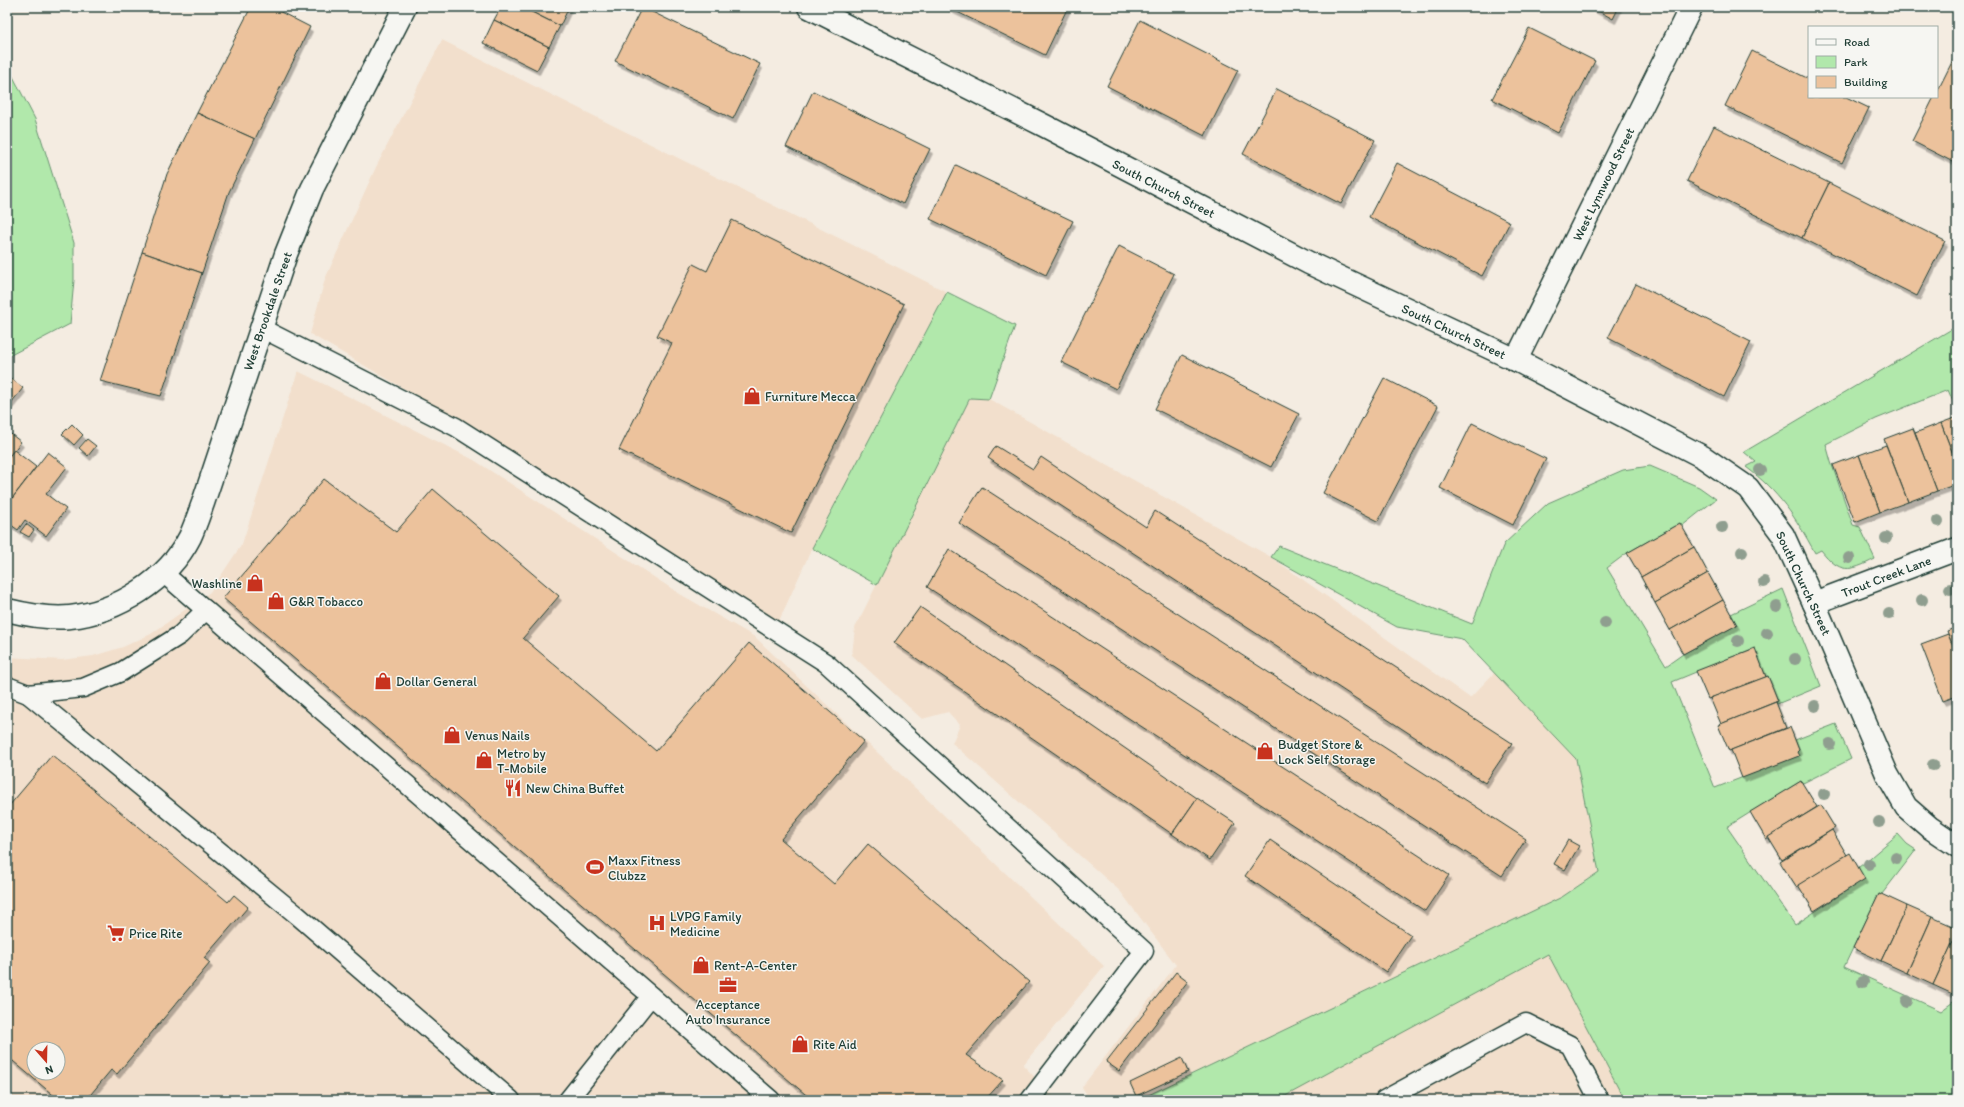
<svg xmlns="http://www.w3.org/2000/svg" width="1964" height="1107" viewBox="0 0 1964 1107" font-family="Itim,sans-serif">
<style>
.built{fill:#f2dfcc;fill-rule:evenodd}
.green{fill:#b1e8ab;stroke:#689270}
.building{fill:#ecc29c;stroke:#1f3d34;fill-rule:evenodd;filter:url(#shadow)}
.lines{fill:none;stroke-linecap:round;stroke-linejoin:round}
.lane-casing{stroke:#1f3d34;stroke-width:21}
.street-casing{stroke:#1f3d34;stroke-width:25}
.lane{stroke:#f6f6f2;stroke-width:18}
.street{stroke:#f6f6f2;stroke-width:22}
.tree{fill:#8f9e8f}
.labels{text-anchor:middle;stroke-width:3;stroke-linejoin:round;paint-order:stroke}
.street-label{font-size:13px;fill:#1f3d34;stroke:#f6f6f2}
.poi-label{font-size:13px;fill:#1f3d34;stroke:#f6f6f2;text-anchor:start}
</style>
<defs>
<filter id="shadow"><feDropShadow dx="2.5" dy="4.5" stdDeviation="0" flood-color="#0004"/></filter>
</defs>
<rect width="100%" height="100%" fill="#f4ece1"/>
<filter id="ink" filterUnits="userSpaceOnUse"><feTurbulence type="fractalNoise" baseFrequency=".025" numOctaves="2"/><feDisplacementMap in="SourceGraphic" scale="8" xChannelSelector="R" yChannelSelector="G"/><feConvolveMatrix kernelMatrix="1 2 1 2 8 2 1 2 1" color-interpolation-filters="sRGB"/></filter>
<g filter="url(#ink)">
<g class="built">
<polygon points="442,40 947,292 812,548 779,621 472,428 310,334 325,279 376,167"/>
<path d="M298,371L474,460L680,594L755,637L1104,966L1023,1065L1057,1100H7V657L62,660L93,656L123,647L151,634L210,592L242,544ZM34,1049H58V1073H34Z"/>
<polygon points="970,398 989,399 1271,557 1470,698 1494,673 1576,759 1599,872 1562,897 1138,1100 1090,1100 1082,1087 1176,965 1120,891 952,743 960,725 948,712 922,719 852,655 855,628"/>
<polygon points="1554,938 1639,1100 1210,1100"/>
</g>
<g class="green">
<polygon points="7,65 35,119 74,243 74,280 70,324 7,357"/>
<polygon points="947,292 1015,326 989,399 970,398 877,585 812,548"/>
<path d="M1957,326V411L1948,390L1876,419L1826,444L1831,462L1853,525L1860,527L1875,559C1849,572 1840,574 1821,550L1815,553C1795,516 1779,492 1746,467L1756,462L1744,452Z"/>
<polygon points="1650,466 1699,487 1716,499 1682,526 1680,523 1627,553 1607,568 1666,666 1683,654 1737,625 1731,614 1783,589 1821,686 1777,704 1776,702 1778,701 1768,676 1766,677 1754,648 1672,682 1715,788 1798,756 1797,752 1799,750 1795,740 1836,724 1851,759 1803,783 1801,781 1727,827 1795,925 1864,879 1858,868 1898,834 1907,844 1916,850 1882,894 1879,893 1844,967 1941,1011 1957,999 1957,1100 1625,1100 1548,954 1278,1100 1138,1100 1562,897 1599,872 1576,759 1462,639 1397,627 1271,557 1279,546 1472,624 1504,544 1548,503 1623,470"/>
</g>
<g class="building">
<polygon points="251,7 271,7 310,27 255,139 197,113"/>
<polygon points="501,7 522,7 560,26 549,47 494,20"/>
<polygon points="522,7 569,7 560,26"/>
<polygon points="642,7 760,64 733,119 615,61"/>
<polygon points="947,7 1068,7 1045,55"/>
<polygon points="1591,7 1619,7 1613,19"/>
<polygon points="494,20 549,47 537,70 483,43"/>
<polygon points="1140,20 1238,70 1205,136 1107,86"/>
<polygon points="1529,28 1595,61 1558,133 1492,99"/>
<polygon points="1752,51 1809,79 1809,97 1846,97 1869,108 1842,163 1725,106"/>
<polygon points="1957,52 1957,164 1912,141 1934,97 1937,97 1937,92"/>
<polygon points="1277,89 1375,140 1341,204 1243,154"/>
<polygon points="813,91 930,149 903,204 786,147"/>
<polygon points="197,113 255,139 229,192 202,273 142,252 167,174"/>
<polygon points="1714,126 1829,183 1802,238 1687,181"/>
<polygon points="1397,163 1510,222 1482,276 1369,217"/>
<polygon points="956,165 1073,221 1046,275 930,219"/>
<polygon points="1829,183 1945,241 1917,296 1802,238"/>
<polygon points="732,220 904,304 791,533 619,450 672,343 657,336 693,264 707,271"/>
<polygon points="1119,246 1174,274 1116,389 1061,362"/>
<polygon points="142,252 202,273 161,396 100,381"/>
<polygon points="1636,284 1751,342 1724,397 1608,338"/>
<polygon points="1182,355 1299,414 1271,467 1155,409"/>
<polygon points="7,375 23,388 7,408"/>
<polygon points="1384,378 1438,406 1378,521 1323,493"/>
<polygon points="1957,417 1957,465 1941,423"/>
<polygon points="1472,423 1546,459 1513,525 1440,488"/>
<polygon points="1941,423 1957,465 1957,484 1937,491 1915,433"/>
<polygon points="72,424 83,435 74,445 62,434"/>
<polygon points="1913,428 1937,491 1908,502 1884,439"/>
<polygon points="7,431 21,442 7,459"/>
<polygon points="87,439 96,446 88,456 79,448"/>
<polygon points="1886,445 1908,502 1880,512 1859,455"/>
<polygon points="996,446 1033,469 1041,457 1146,527 1155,511 1512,743 1485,783 988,458"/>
<polygon points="14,450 36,467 7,505 7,459"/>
<polygon points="48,452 67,467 46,494 66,509 46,536 25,520 18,530 7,522 7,505"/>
<polygon points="1859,455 1880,512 1855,522 1833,465"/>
<polygon points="324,479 396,532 433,489 559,596 523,638 656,751 749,643 864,741 781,839 834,884 868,844 1029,982 966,1055 1003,1080 985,1100 812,1100 223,598"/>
<polygon points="982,487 1526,839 1502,876 959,523"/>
<polygon points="1680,523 1694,547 1641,577 1627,553"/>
<polygon points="26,524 34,530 29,537 20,532"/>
<polygon points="1694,547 1708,573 1655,603 1641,577"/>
<polygon points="949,549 1449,875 1425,911 927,587"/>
<polygon points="1708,573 1723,600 1670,630 1655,603"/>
<polygon points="1723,600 1737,625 1683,654 1670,630"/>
<polygon points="920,607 1197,798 1172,834 894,643"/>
<polygon points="1957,627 1957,657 1947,631"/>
<polygon points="1948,634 1957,657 1957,696 1943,701 1921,644"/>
<polygon points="1755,648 1766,677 1708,699 1696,671"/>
<polygon points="1768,676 1778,701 1721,724 1710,698"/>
<polygon points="1776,702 1786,728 1729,751 1718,725"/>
<polygon points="1790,727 1799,750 1797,752 1799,756 1742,778 1731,750"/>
<path d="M52,755L228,902L234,895L248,907L204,958L210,963L117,1074L111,1070L86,1100H59L7,1056V804L9,806ZM34,1049H58V1073H34Z"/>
<polygon points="1801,781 1817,807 1766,839 1750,812"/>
<polygon points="1197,798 1235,823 1210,860 1172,834"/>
<polygon points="1821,805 1835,828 1782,860 1768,837"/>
<polygon points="1832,830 1847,855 1796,887 1780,862"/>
<polygon points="1270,840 1411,935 1386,972 1245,876"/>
<polygon points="1568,840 1579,846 1565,870 1554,864"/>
<polygon points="1850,853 1865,879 1814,911 1798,885"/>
<polygon points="1879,893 1907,906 1881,961 1853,948"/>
<polygon points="1907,906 1932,917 1907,973 1881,961"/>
<polygon points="1932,917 1957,928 1957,933 1933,985 1907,973"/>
<polygon points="1957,933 1957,996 1933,985"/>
<polygon points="1176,972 1188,981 1119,1071 1106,1062"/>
<polygon points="1182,1058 1188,1072 1136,1096 1130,1083"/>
</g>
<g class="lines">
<g class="lane-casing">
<g id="lane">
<polyline points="261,328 456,427 826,663 1144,951 1030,1100"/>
<polyline points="162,572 771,1100"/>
<polyline points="7,686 28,694 83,688 121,672 180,635 206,610"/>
<polyline points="28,694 297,915 511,1100"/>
<polyline points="568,1100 651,996"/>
<polyline points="1384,1100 1526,1023 1570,1045 1599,1100"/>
</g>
</g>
<g class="street-casing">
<g id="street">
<polyline points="809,7 1045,126 1309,263 1516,360 1703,457 1748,488 1783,535 1814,603 1887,774 1906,807 1929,827 1957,846"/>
<polyline points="1516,360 1691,7"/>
<polyline points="1814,603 1957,549"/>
<path d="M7,610C27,615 49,619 70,617C118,612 168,580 190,537C195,526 199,514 203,503L286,254L312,189L405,7"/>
</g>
</g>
<use href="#lane" class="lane"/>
<use href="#street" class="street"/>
</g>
<g class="tree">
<circle cx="1760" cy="470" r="6"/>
<circle cx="1938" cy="521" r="6"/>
<circle cx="1722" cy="527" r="6"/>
<circle cx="1886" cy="538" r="6"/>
<circle cx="1742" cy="552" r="6"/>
<circle cx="1849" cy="558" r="6"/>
<circle cx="1764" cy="582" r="6"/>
<circle cx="1950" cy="589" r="6"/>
<circle cx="1922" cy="600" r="6"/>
<circle cx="1777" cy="607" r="6"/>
<circle cx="1889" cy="614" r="6"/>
<circle cx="1605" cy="623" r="6"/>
<circle cx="1767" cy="633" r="6"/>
<circle cx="1738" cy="641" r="6"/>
<circle cx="1795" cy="659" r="6"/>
<circle cx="1815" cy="706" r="6"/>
<circle cx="1830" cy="744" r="6"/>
<circle cx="1933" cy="765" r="6"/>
<circle cx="1824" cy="794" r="6"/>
<circle cx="1879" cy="822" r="6"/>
<circle cx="1896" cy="858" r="6"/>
<circle cx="1869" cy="864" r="6"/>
<circle cx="1863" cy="982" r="6"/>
<circle cx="1907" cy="1001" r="6"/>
</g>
</g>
<defs>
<g id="shop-bare" transform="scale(1.38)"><path d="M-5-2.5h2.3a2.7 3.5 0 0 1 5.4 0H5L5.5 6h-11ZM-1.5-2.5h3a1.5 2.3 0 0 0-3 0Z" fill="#c8321e" stroke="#f6f6f2" stroke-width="2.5" paint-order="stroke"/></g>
<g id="restaurant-bare" transform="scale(1.38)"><path d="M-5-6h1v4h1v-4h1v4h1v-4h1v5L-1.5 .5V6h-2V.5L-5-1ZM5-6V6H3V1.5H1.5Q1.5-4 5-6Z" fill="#c8321e" stroke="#f6f6f2" stroke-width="2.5" paint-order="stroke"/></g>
<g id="stadium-bare" transform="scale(1.38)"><path d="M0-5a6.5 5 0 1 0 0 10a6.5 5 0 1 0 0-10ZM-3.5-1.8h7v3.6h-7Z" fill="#c8321e" stroke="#f6f6f2" stroke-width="2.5" paint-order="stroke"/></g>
<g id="hospital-bare" transform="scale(1.38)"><path d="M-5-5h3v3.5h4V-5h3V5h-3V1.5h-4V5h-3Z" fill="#c8321e" stroke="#f6f6f2" stroke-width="2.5" paint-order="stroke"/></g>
<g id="supermarket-bare" transform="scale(1.38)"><path d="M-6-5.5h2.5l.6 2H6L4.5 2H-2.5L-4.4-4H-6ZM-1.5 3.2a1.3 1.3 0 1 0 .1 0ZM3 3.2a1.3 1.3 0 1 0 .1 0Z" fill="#c8321e" stroke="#f6f6f2" stroke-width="2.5" paint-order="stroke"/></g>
<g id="office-bare" transform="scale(1.38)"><path d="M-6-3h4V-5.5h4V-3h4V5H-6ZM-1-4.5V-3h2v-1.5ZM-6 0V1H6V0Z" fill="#c8321e" stroke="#f6f6f2" stroke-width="2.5" paint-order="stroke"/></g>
</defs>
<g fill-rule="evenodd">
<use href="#shop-bare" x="752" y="396"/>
<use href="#shop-bare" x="255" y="583"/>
<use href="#shop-bare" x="276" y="601"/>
<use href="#shop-bare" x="383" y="681"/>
<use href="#shop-bare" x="452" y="735"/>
<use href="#shop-bare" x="1265" y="751"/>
<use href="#shop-bare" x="484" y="760"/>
<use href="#restaurant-bare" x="513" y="788"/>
<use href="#stadium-bare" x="595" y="867"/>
<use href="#hospital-bare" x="657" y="923"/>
<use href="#supermarket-bare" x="116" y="933"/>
<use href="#shop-bare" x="701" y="965"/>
<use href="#office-bare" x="728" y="985"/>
<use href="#shop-bare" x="800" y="1044"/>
</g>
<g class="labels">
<g class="street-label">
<text transform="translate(1603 184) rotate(-64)" y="5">West Lynnwood Street</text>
<text transform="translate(1164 188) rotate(27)" y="5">South Church Street</text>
<text transform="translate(267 311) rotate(-71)" y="5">West Brookdale Street</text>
<text transform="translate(1454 331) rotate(25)" y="5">South Church Street</text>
<text transform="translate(1886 576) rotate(-21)" y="5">Trout Creek Lane</text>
<text transform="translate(1804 583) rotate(65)" y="5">South Church Street</text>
</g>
<g class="poi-label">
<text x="765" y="401">Furniture Mecca</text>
<text x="242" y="588" text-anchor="end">Washline</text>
<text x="289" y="606">G&amp;R Tobacco</text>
<text x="396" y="686">Dollar General</text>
<text x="465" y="740">Venus Nails</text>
<text x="1278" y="749">Budget Store &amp;<tspan x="1278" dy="15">Lock Self Storage</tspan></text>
<text x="497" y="758">Metro by<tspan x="497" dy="15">T-Mobile</tspan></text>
<text x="526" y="793">New China Buffet</text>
<text x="608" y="865">Maxx Fitness<tspan x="608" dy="15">Clubzz</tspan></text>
<text x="670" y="921">LVPG Family<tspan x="670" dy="15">Medicine</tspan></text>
<text x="129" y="938">Price Rite</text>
<text x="714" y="970">Rent-A-Center</text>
<text x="728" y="1009" text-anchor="middle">Acceptance<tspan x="728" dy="15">Auto Insurance</tspan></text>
<text x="813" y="1049">Rite Aid</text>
</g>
</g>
<rect width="1964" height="1107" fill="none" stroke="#f6f6f2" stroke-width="24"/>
<rect x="12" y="12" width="1940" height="1083" fill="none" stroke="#1f3d34" stroke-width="1.5" filter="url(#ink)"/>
<rect x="1808" y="26" width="130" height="72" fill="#f6f6f2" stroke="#a0aca6"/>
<rect x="1816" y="39" width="20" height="6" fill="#f6f6f2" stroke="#a0aca6"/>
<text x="1844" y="46" font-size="12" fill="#1f3d34">Road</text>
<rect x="1816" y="56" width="20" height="12" fill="#b1e8ab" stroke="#a0aca6"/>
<text x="1844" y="66" font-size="12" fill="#1f3d34">Park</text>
<rect x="1816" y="76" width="20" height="12" fill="#ecc29c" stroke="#a0aca6"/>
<text x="1844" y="86" font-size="12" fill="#1f3d34">Building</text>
<g transform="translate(46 1061) rotate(160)"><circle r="19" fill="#f6f6f2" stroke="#a0aca6"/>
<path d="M0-3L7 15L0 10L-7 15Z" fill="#c8321e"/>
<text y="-6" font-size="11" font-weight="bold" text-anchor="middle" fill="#1f3d34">N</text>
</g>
</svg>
